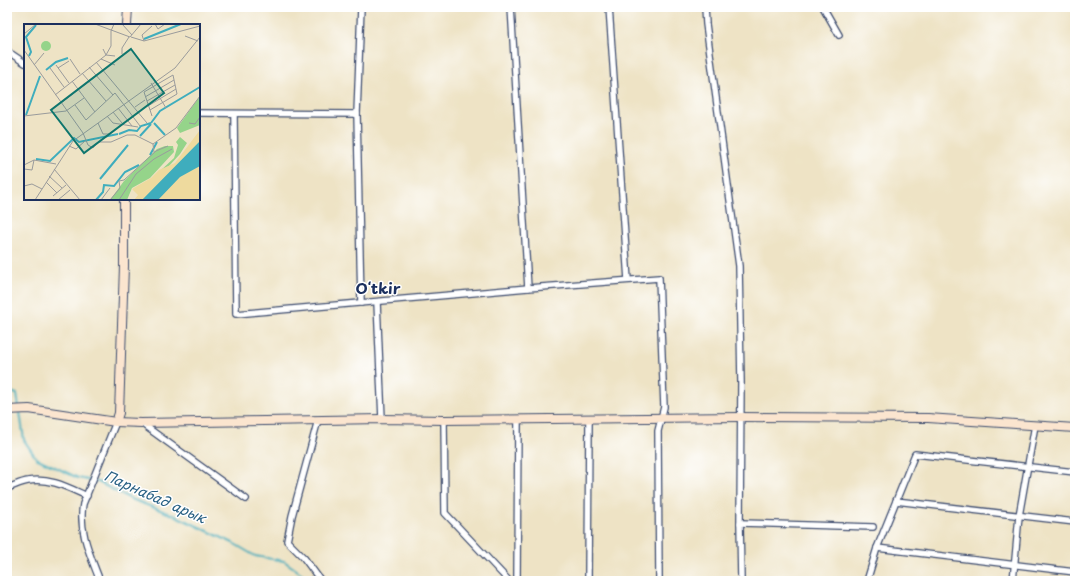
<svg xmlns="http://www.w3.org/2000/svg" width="1082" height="588" viewBox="0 0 1082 588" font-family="'Playpen Sans',sans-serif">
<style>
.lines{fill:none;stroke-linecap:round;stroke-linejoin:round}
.stream{stroke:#3fadbd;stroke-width:2}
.street-casing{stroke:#3b4a6d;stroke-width:8}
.secondary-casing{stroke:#3b4a6d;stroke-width:10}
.street{stroke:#fff;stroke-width:5.5}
.secondary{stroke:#fbe5cf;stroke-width:8}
.labels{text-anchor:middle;stroke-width:3;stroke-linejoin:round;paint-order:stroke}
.water-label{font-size:14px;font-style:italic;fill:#296184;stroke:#fff}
.quarter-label{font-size:15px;font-weight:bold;fill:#1b2f5e;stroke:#fff}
.inset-river{fill:none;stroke:#3fadbd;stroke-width:2}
.inset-road{fill:none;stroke:#9a9b9c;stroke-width:1}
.view{fill:#0f766e;fill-opacity:0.15;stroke:#0f766e;stroke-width:2}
.inset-edge{fill:none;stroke:#1b2f5e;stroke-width:2}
</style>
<rect width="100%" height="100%" fill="#fff"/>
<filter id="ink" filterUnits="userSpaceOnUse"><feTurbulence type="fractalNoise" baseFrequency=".025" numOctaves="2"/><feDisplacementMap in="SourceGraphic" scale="8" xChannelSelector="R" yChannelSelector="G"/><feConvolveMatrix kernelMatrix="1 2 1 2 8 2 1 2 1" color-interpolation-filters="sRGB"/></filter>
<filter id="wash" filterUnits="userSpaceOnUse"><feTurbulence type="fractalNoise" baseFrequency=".012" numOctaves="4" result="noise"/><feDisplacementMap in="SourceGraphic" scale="16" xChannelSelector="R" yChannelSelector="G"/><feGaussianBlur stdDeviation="0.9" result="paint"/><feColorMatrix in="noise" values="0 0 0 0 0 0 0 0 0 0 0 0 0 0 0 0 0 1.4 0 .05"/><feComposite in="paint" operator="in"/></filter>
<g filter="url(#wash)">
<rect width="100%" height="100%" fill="#eee3c5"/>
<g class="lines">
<g class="stream">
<polyline points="7,391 17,394 19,408"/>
<polyline points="20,412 24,440 36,458 78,478 98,482 131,499 176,516 233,543 255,556 284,561 312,581"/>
</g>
</g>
</g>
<g filter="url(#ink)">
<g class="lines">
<g class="street-casing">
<g id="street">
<polyline points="361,7 357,114 361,303"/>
<polyline points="511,7 528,288"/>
<polyline points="609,7 628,280"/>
<polyline points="705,7 706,24 739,266 741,382 740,523 741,581"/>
<polyline points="823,7 839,35"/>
<polyline points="7,51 25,63"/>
<polyline points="199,113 357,114"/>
<polyline points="234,114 236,314 528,288 659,278 664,407 658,431 659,581"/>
<polyline points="377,302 382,419"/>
<polyline points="318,420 292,516 287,541 304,558 321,581"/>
<polyline points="444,420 445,513 509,581"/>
<polyline points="141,423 246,499"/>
<path d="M7,488C14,486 21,482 28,481C49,477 69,488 87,496"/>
<polyline points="896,501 1075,522"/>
<polyline points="740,523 873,527"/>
<polyline points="877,548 1075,572"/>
<path d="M100,581C91,557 78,530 83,504L116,422"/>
<polyline points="517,581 518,419"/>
<polyline points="588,581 589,418"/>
<polyline points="867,581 877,548 915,454 1075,472"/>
<polyline points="1013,581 1019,516 1035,425"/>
</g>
</g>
<g class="secondary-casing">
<g id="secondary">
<polyline points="127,25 128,7"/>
<polyline points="7,410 29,409 116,422 141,423 382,419 444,420 741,417 928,418 1075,428"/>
<polyline points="116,422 119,413 124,266 124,199"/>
</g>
</g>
<use href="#street" class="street"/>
<use href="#secondary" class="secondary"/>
</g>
</g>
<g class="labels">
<g class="water-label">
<text transform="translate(155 497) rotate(24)" y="5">Парнабад арык</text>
</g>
<g class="quarter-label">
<text x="378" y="294">Oʻtkir</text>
</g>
</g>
<g transform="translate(24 24)">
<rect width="176" height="176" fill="#eee3c5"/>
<path d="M156,113L163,119L156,130L145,142L135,148L150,134L154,121L152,118Z" fill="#95d48a"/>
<path d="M176,106V176H110L114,171L108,165L127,154L135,146L151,139Z" fill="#eeda9e"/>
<path d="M17 22a5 5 0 1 1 10 0a5 5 0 1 1-10 0Z" fill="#95d48a"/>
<path d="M176,72V101L156,109L153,104ZM141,122H149L150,128L126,154L108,164L103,176H86L100,157L133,125Z" fill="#95d48a"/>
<path d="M176,117V142L156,153L134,176H118Z" fill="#3fadbd"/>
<path class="inset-river" d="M120,15L157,0M5,32L7,28L2,13L12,1M22,46L32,38L44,34M2,91L16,52M127,99L136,87L176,63M130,99L141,111M95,110L105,106L113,107L117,102L127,99M116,112L127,100M126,131L133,118M12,135L26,137L50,114L55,118L94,110M76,155L104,121M72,176L79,168L80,161L90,162L101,148L115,141"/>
<path class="inset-road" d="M71,0L106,13L117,0M98,0L108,11M131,0L134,5L141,0M0,10L12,0M161,12L174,17M107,13L120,17L176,2M120,17L118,11L128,2M79,25L82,31L91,32M0,26L59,109L64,121L69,124L74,118H87L103,111H111L129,120M98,30V24L105,13M46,35L56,50M77,35L91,41M72,38L123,99M10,41L20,29M32,41L45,59M65,43L89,71M26,44L40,63M34,44L45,37M58,49L82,77M48,57L71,88M127,59L142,84M31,71L82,31L87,22V7L90,0M121,73L150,56M123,77L151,61M37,79L72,52M51,81L62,96L91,69L116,102M124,82L152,65M111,83L121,76M94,84L108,102M126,86L153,70L149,51L120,68L128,92M89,88L98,99M0,92L42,87L60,74M83,92L89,99L114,103M74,99L79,110H87M165,99L171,100L176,93M45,122L52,125L61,117M130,128L129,120L152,104L176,72M0,141L10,136L32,140M0,145L8,146L10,136M30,145L56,176M25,152L38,164M22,158L33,169M0,162L8,160L18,165M29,172L42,161M11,176L49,117L151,44L176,13M34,176L46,166M77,176L86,164M86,176L96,164L95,157L100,156L132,127L144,122M95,176L112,150L130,135L148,125"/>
<path class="view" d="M107,25L140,69L60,129L27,86Z"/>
<rect width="176" height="176" class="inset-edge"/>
</g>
<rect width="1082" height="588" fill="none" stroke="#fff" stroke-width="24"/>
</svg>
